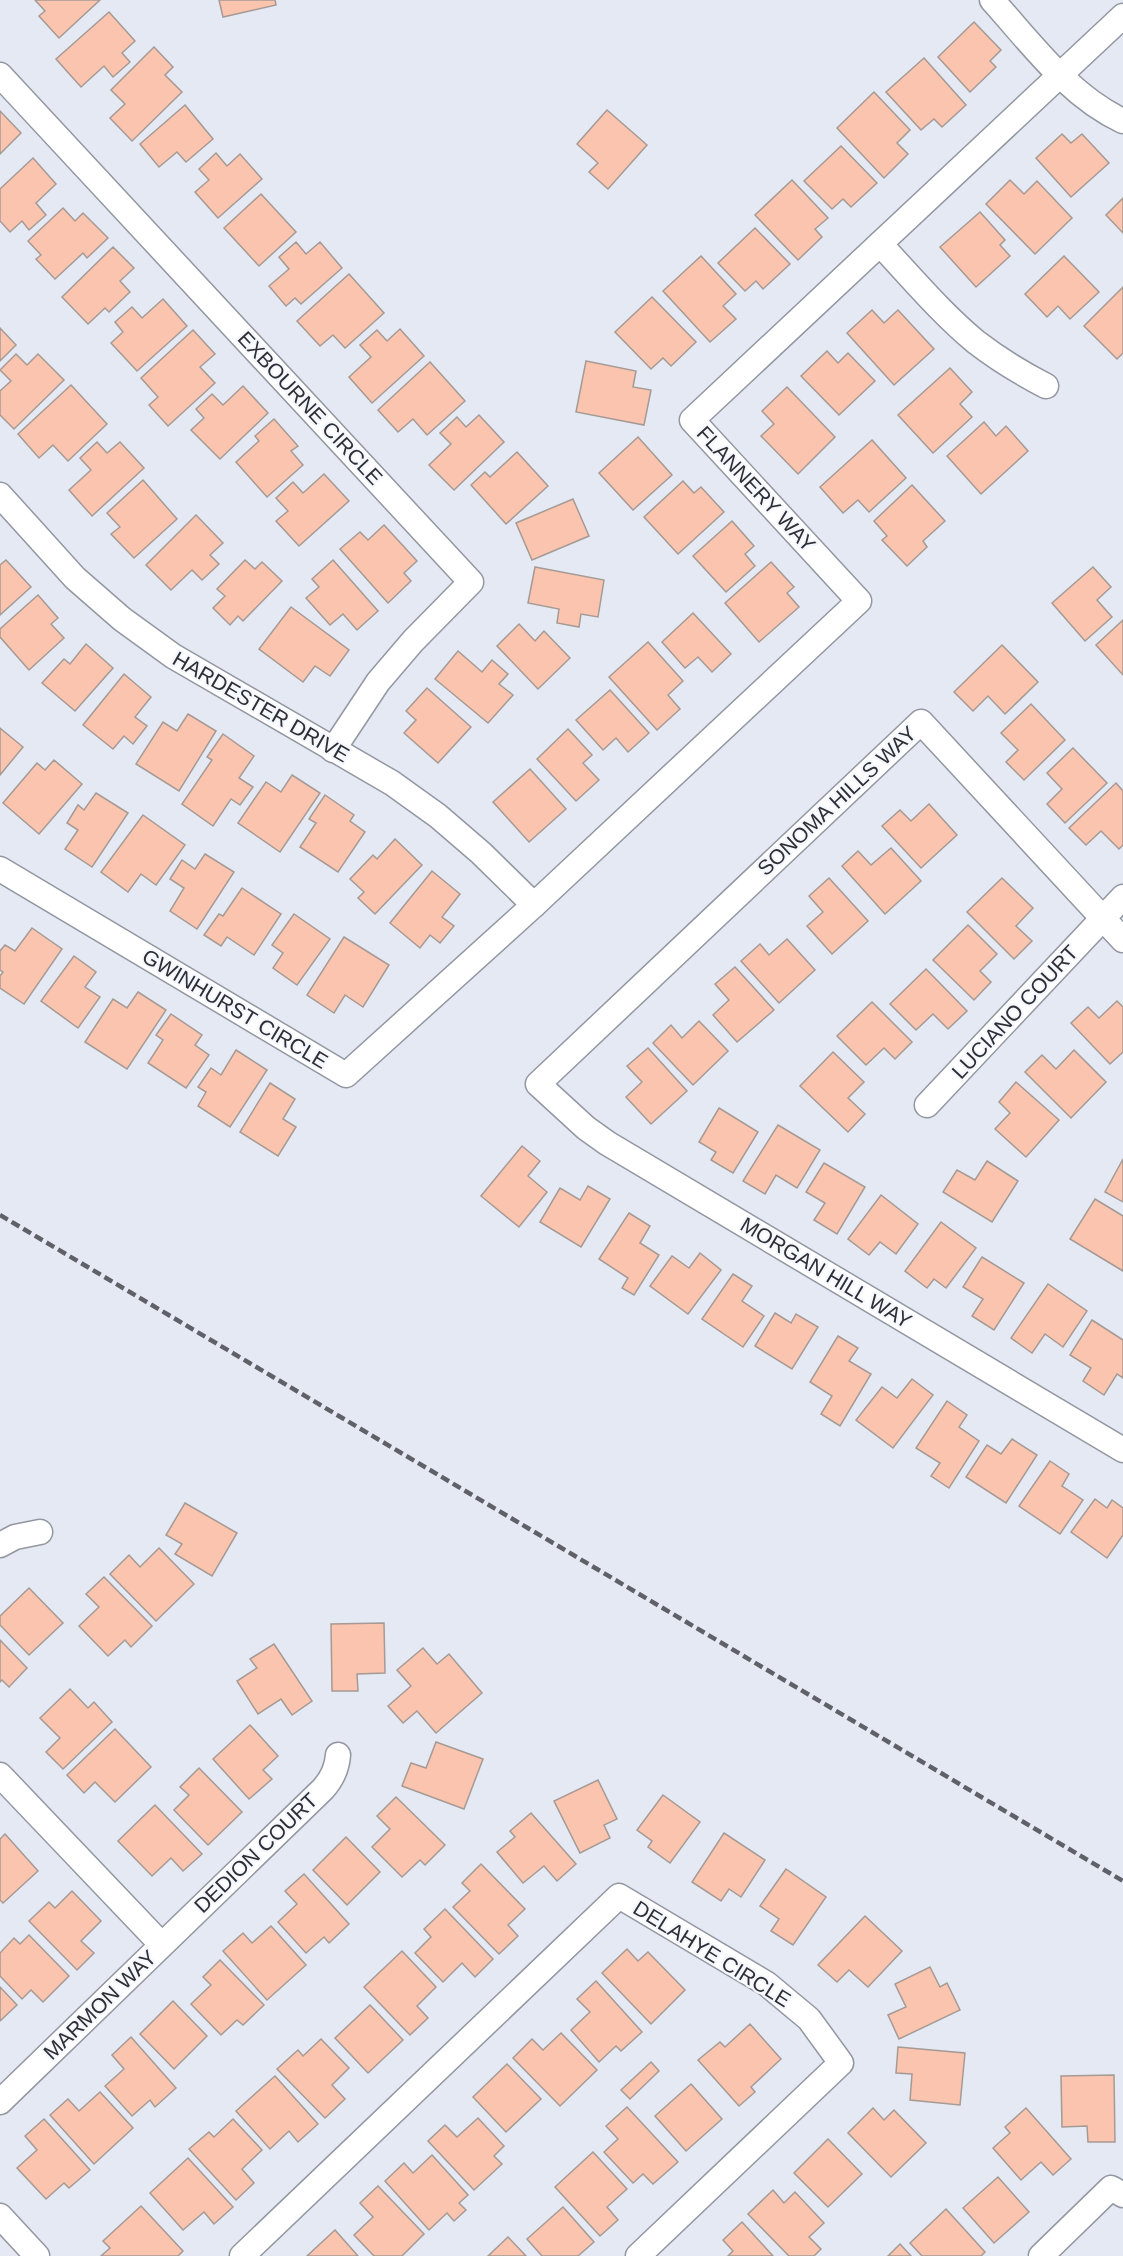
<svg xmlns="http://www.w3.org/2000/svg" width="1123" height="2256" viewBox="0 0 1123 2256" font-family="Helvetica,sans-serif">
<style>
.building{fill:#fbc4ae;stroke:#a69a95;stroke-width:1.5}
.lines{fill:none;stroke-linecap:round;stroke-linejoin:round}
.minor-casing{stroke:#9397a1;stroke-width:27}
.minor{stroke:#fff;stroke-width:24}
.rail{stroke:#5f6168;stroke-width:4.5;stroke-dasharray:9 4.5;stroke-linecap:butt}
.labels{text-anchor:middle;stroke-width:4.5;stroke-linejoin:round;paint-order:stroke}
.street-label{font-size:21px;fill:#2e2f34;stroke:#f4f7fd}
</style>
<rect width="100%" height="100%" fill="#e4e9f4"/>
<g class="building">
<polygon points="35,0 100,0 59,38 39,16 45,11"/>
<polygon points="219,0 275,0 276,5 223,17"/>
<polygon points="109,12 135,41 122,53 130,62 113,77 104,66 81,87 56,59"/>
<polygon points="974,22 1001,50 990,61 996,67 970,92 938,57"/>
<polygon points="154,47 173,67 165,75 182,92 132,141 110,118 125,104 111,90"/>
<polygon points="924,58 966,105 942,127 934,119 921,130 886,92"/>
<polygon points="874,92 910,130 897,143 908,154 884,178 837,128"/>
<polygon points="185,105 213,139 186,162 177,152 159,167 140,144"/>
<polygon points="607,110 647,145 608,189 589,172 598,163 577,144"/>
<polygon points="0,111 21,133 0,154"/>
<polygon points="1062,134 1071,143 1082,134 1109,163 1071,197 1036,158"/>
<polygon points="841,146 877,183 851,207 843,199 832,209 804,181"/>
<polygon points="216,153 227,166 240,154 262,179 218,218 195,192 209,180 199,169"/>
<polygon points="33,158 56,184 36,203 46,215 29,230 22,221 10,232 0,221 0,189"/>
<polygon points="792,180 828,218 815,229 822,237 798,260 755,215"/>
<polygon points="1010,180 1024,194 1037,181 1072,218 1035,254 986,204"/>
<polygon points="261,194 296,232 259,266 224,228"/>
<polygon points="1123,198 1123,233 1106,215"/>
<polygon points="63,208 75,221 83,213 108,238 87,258 83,253 55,279 36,259 41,255 28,241"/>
<polygon points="980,212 1005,240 1000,245 1010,256 976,287 940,247"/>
<polygon points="755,228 790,264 763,289 756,281 745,291 718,263"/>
<polygon points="296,242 306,254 320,242 342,268 301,304 295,298 286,306 269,286 289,269 279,257"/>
<polygon points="113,247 134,268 120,281 130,292 109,312 105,308 88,324 62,297"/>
<polygon points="701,256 736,294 723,306 736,319 710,342 663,291"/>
<polygon points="1064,256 1099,292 1070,319 1058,306 1047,317 1025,294"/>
<polygon points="349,274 384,313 345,348 333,335 320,346 297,321"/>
<polygon points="1123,287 1123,353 1117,359 1084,326"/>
<polygon points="652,297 696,342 671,366 663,358 651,369 615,332"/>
<polygon points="163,299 187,326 137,371 111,343 123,332 115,322 132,307 142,318"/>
<polygon points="872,310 884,323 898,310 934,349 894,385 847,333"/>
<polygon points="0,328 16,345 0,361"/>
<polygon points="400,329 424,356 372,403 349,377 371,357 360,345 377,330 387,341"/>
<polygon points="193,330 215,354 200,367 215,383 168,426 149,405 158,397 141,378"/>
<polygon points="827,351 838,363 848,353 875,381 839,415 801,376"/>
<polygon points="16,354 27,365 38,354 64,380 14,429 0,415 0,391 11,381 0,370"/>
<polygon points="586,361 636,371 633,387 651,390 644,425 576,412"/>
<polygon points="430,362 465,401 427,435 413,419 398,432 378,410"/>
<polygon points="950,368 972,392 960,404 972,417 933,453 898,415"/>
<polygon points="71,385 107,424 68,461 53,445 39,458 18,434"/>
<polygon points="243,386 268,413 220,459 191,430 204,418 196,409 212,394 223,405"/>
<polygon points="787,387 835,437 798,474 761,436 774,424 762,411"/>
<polygon points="479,415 504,442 454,490 429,465 451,444 440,433 457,417 466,427"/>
<polygon points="274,419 298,446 291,451 303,465 267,497 236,462 259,441 255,436"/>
<polygon points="984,422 996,436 1006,426 1028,451 981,494 947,456"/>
<polygon points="638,437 672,475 633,510 599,473"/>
<polygon points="872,440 906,478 869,512 858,500 843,513 820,487"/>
<polygon points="97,442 107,453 120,442 144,468 92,516 69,490 91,470 80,458"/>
<polygon points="517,452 548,486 506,524 471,485 485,472 490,477"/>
<polygon points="324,474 349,501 299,546 276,521 288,511 276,498 293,482 303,493"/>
<polygon points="143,480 177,519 134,558 111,534 120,527 107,513"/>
<polygon points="683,481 694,493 701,487 724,512 678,554 644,517"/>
<polygon points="912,485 945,521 923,541 927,547 907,566 882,540 887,536 874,521"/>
<polygon points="573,499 589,536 532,560 516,523"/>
<polygon points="196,515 223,543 210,555 219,564 202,580 192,570 171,590 146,565"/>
<polygon points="732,521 754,546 745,554 755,566 726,592 693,556"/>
<polygon points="384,525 417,561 404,573 411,581 388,603 340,549 360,532 368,540"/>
<polygon points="6,560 31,587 0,615 0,565"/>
<polygon points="245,560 255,569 262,562 282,581 243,621 238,616 230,625 213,608 225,596 217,589"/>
<polygon points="333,560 378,611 357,630 343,614 330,625 306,598 319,587 312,579"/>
<polygon points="771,562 794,587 787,593 799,607 759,642 725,603"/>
<polygon points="535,567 604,580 598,617 581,614 579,627 557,623 559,609 528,603"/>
<polygon points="1093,567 1111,587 1097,600 1112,617 1085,641 1052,603"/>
<polygon points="38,595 58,618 51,624 64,638 29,670 0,637 0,629"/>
<polygon points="291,607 349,650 330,676 315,666 303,682 259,649"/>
<polygon points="693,613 731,654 712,672 698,657 685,668 662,642"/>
<polygon points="1123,620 1123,675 1096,645"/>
<polygon points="519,624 535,641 544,631 570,658 538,689 497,646"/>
<polygon points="648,642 683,681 668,695 680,709 657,730 609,677"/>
<polygon points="86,644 113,668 75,711 42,683 64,659 70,664"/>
<polygon points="1002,645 1038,682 1005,714 988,696 973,711 954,692"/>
<polygon points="458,651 482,672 492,660 508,674 499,684 513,695 488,723 435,679"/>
<polygon points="124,674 151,697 135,717 147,726 133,744 124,736 113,749 83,725"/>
<polygon points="427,688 471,727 438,763 404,733 416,720 406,711"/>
<polygon points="610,690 649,733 628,752 616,738 603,750 576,720"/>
<polygon points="1031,704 1065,740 1024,780 1006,762 1018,750 1001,733"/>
<polygon points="188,714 216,731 179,791 136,764 163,722 177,731"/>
<polygon points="0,728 23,747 0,775"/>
<polygon points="568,729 592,755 583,763 599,780 576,801 537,759"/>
<polygon points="223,734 254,756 239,778 253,787 240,805 231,799 213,826 182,804 212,760 207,757"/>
<polygon points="1073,748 1107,783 1065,823 1047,804 1062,789 1047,773"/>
<polygon points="54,760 82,784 39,834 3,803 37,763 45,770"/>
<polygon points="530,769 566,809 529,842 493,802"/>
<polygon points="292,775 320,793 280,852 238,823 266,782 281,792"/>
<polygon points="1116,783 1123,791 1123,845 1119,849 1101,831 1086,845 1069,828"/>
<polygon points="96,793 128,813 92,867 65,849 78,830 67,823 78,805 84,810"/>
<polygon points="325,795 354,815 350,821 365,832 338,872 300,847 316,823 309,819"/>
<polygon points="929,804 957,835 921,868 882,826 900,810 911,821"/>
<polygon points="143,815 185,845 156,885 141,874 128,892 101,872"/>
<polygon points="395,839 422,865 375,914 358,898 364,892 350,879 373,855 377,859"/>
<polygon points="891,848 921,881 885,914 842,866 858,851 871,865"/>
<polygon points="205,854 234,872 197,929 170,911 184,888 170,879 182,860 195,869"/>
<polygon points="432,871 460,894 442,917 454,926 440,943 430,935 420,948 390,923"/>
<polygon points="829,878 868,921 832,954 807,926 823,912 809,896"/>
<polygon points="1002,878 1033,908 1016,926 1032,941 1014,959 967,912"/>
<polygon points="242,888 281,914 254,955 227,937 221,946 204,935 219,914 223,916"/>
<polygon points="294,914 330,939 297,985 273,968 283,953 272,945"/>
<polygon points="968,925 997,954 980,971 991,982 974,1000 933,960"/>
<polygon points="32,928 62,949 24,1004 0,988 0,976 3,972 0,970 0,951 5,945 15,951"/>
<polygon points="344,937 389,965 363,1007 345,995 334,1013 307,995"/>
<polygon points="787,939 815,970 779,1003 741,961 760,944 769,955"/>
<polygon points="74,956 96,972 85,987 100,997 78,1028 41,1001"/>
<polygon points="735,967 774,1010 737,1042 713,1015 729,1000 715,984"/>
<polygon points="926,969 967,1011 948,1029 933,1014 916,1030 890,1004"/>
<polygon points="138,992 166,1010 127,1069 85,1042 113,999 127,1008"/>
<polygon points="1117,1001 1123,1007 1123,1052 1110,1064 1071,1023 1088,1007 1099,1018"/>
<polygon points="872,1002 912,1042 895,1059 884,1048 866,1065 837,1036"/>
<polygon points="171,1014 202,1035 195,1045 209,1055 186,1088 148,1063 163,1040 156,1035"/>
<polygon points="699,1021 728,1051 693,1085 653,1043 671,1025 682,1038"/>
<polygon points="648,1048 687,1091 651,1124 626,1097 642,1082 627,1066"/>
<polygon points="236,1050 267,1070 230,1127 198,1106 206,1092 198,1087 211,1068 221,1075"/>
<polygon points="1074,1050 1106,1082 1071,1118 1025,1072 1042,1055 1056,1069"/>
<polygon points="833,1052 864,1082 848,1098 865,1114 848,1132 800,1086"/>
<polygon points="1016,1082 1059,1120 1026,1157 995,1129 1010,1113 999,1102"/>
<polygon points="270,1083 295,1099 283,1119 296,1127 278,1156 240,1132"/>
<polygon points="719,1108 758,1132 733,1173 711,1160 716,1152 699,1142"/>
<polygon points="778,1125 820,1150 797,1188 776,1175 765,1194 743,1181"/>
<polygon points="522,1146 540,1161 528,1176 547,1192 519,1227 481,1196"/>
<polygon points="1123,1159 1123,1202 1105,1192"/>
<polygon points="987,1161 1018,1181 992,1222 943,1192 957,1170 975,1180"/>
<polygon points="824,1163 865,1187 837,1234 814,1220 825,1203 806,1192"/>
<polygon points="588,1186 610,1199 581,1247 540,1222 560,1188 580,1200"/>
<polygon points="881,1195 918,1224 896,1254 880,1242 869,1255 848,1239"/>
<polygon points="1095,1199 1123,1216 1123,1271 1070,1239"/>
<polygon points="629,1213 650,1226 640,1243 659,1255 634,1295 622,1288 628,1278 599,1259"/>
<polygon points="941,1222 976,1248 946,1288 934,1279 927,1288 905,1271"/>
<polygon points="700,1253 721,1270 688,1314 650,1286 672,1256 689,1268"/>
<polygon points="982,1257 1024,1283 994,1330 972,1316 983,1299 963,1287"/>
<polygon points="733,1274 752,1286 742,1301 764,1316 743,1347 702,1319"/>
<polygon points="1048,1284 1087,1311 1063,1347 1045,1334 1032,1353 1011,1338"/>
<polygon points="775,1313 791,1323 796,1314 818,1327 792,1369 755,1346"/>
<polygon points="1092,1320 1123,1340 1123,1378 1117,1374 1104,1395 1083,1381 1091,1368 1070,1355"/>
<polygon points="838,1336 858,1348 849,1361 871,1374 840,1426 821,1414 832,1396 810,1382"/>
<polygon points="912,1379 933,1395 893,1448 856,1420 882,1387 897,1398"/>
<polygon points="947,1401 967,1415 959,1427 979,1441 949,1488 931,1476 940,1463 916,1448"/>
<polygon points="1012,1439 1037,1455 1006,1503 966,1477 987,1445 1001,1454"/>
<polygon points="1050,1461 1069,1474 1062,1486 1083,1500 1060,1534 1019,1506"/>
<polygon points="1095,1499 1107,1508 1112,1500 1123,1508 1123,1535 1107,1558 1071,1532"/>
<polygon points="185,1503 237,1533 212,1576 175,1554 182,1544 166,1535"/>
<polygon points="159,1548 194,1584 156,1621 110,1574 129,1555 140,1567"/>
<polygon points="104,1577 152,1626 131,1647 125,1640 108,1656 79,1626 99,1607 86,1594"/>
<polygon points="29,1588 63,1623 29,1655 0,1625 0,1616"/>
<polygon points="384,1623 385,1673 357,1674 358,1691 332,1691 331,1624"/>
<polygon points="0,1640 27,1668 9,1687 2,1680 0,1682"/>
<polygon points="274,1644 312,1701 292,1715 281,1699 258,1714 237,1681 257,1668 250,1659"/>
<polygon points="423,1648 437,1664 449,1654 482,1693 436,1733 417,1711 403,1723 388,1706 411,1686 397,1670"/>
<polygon points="70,1689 88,1708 94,1702 112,1722 63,1769 46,1752 60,1738 40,1718"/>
<polygon points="250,1725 278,1756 263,1770 272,1779 249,1799 213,1759"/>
<polygon points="115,1729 151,1767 115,1802 95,1782 84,1793 67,1775"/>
<polygon points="436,1742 483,1759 464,1809 402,1786 411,1763 426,1768"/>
<polygon points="199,1768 242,1812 208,1845 174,1810 189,1795 180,1787"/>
<polygon points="598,1780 617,1819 604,1825 610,1838 580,1853 554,1801"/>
<polygon points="663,1795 700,1822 670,1863 648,1847 652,1841 637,1830"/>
<polygon points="396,1797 445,1845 425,1865 420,1860 402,1877 372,1847 390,1829 377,1816"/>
<polygon points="155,1805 202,1854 183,1871 171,1858 152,1876 118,1841"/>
<polygon points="531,1813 576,1864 557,1881 544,1866 523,1883 497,1852 515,1837 510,1831"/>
<polygon points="724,1833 765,1860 741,1897 729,1889 721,1901 692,1882"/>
<polygon points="5,1834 38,1871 3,1903 0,1900 0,1839"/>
<polygon points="346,1837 380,1872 347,1905 313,1870"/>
<polygon points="481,1864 525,1909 508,1925 518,1936 499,1954 453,1907 470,1891 462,1883"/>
<polygon points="786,1869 826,1897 793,1945 771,1931 779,1919 760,1906"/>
<polygon points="304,1874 349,1924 329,1943 324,1937 306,1953 278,1922 297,1904 285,1891"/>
<polygon points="72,1891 101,1921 81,1941 94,1953 77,1970 29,1921 49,1902 55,1908"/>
<polygon points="445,1909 493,1959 475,1977 462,1963 443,1982 415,1953 431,1937 424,1929"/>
<polygon points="865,1916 902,1951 868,1987 849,1970 837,1982 818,1965"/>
<polygon points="271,1926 306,1965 267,2000 223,1951 243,1933 252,1943"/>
<polygon points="29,1935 69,1976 43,2002 31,1990 22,1999 0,1976 0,1953 14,1938 20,1944"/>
<polygon points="627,1949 638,1961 648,1952 685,1990 651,2024 602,1973"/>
<polygon points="402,1951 436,1987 417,2006 428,2018 410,2035 364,1987"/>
<polygon points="220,1960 264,2005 243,2025 237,2020 221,2035 191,2004 211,1985 203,1977"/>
<polygon points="930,1967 940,1987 947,1983 960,2010 899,2039 888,2015 906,2007 895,1984"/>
<polygon points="596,1981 642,2032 621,2051 616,2046 599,2062 571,2030 590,2012 577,1999"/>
<polygon points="0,1987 17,2005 0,2021"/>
<polygon points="173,2001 207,2036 174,2069 140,2034"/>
<polygon points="370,2005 403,2040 368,2073 335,2038"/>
<polygon points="750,2024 781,2059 751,2087 755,2092 739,2106 698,2060 720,2042 725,2047"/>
<polygon points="561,2033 597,2070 560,2106 513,2058 532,2039 543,2050"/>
<polygon points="131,2037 176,2088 155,2107 150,2100 132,2116 105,2086 124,2069 112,2055"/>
<polygon points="321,2039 349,2068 332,2085 345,2099 325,2118 277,2069 298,2050 303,2056"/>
<polygon points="898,2047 965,2053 960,2105 910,2100 912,2074 896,2073"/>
<polygon points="651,2062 659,2071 630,2099 621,2090"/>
<polygon points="507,2064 541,2099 506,2132 473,2097"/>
<polygon points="1114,2075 1115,2142 1088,2142 1087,2126 1062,2127 1061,2076"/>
<polygon points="275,2076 318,2124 298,2142 289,2131 270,2149 236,2111"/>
<polygon points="691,2084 722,2119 686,2151 655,2116"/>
<polygon points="100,2092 133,2128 94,2164 50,2115 68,2099 79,2111"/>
<polygon points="627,2107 678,2162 653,2184 643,2174 633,2183 604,2152 618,2139 606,2126"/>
<polygon points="873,2108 884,2120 894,2110 926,2143 891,2177 848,2133"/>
<polygon points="1026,2108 1071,2159 1053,2175 1041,2162 1021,2180 993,2148 1010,2133 1005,2127"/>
<polygon points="478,2118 504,2146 494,2156 502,2164 474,2190 428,2141 445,2125 457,2137"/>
<polygon points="44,2119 90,2170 69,2188 64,2183 46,2199 17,2168 37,2150 25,2136"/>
<polygon points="233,2119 262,2150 242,2169 254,2183 236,2200 189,2149 209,2132 214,2137"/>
<polygon points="828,2139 862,2174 828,2207 794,2173"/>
<polygon points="593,2152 627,2189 607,2207 618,2220 600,2236 555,2187"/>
<polygon points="432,2155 468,2195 459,2203 466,2210 454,2221 447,2213 429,2230 385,2181 404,2163 413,2173"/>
<polygon points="188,2158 233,2207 214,2224 204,2212 183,2230 150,2193"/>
<polygon points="998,2177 1029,2212 994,2243 963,2208"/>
<polygon points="378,2186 424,2234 402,2256 374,2256 354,2235 373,2217 360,2203"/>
<polygon points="773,2190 784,2203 795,2192 824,2223 809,2237 821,2249 814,2256 789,2256 748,2214"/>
<polygon points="141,2206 183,2251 178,2256 101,2256 110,2248 103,2241"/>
<polygon points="563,2207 594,2242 578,2256 542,2256 527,2239"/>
<polygon points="946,2209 985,2252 981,2256 922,2256 910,2243"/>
<polygon points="742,2222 773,2256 728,2256 733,2251 723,2240"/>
<polygon points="335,2230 358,2256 307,2256"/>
<polygon points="508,2237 526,2256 488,2256"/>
<polygon points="900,2244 911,2256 888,2256"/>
</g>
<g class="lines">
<g class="minor-casing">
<g id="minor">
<path d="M992,0C1031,43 1069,96 1123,121"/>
<polyline points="0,75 471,582 413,641 378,682 333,750"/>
<path d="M880,244C911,277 941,313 976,342C998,359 1021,373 1046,386"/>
<polyline points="0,495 75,578 122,619 173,656 392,783 438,816 481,853 534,905"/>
<polyline points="0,869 346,1075 534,905 859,601 692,420 1123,16"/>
<polyline points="1123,940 921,722 538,1084 586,1128 607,1143 1123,1450"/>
<polyline points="927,1105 1123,897"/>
<polyline points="0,1545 15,1537 40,1532"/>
<polyline points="0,1775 161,1944"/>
<path d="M0,2102L323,1789C332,1779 337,1769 338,1755"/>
<polyline points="0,2216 37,2256"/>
<polyline points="242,2256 619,1896 767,1984 809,2019 841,2063 638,2256"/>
<polyline points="1041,2256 1111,2188 1123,2195"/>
</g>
</g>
<use href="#minor" class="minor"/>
<polyline class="rail" points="0,1215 1123,1881"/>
</g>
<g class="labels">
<g class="street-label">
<text transform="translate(310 408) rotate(47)" y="7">EXBOURNE CIRCLE</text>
<text transform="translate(756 489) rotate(47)" y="7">FLANNERY WAY</text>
<text transform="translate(261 707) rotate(30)" y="7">HARDESTER DRIVE</text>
<text transform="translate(837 801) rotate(-43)" y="7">SONOMA HILLS WAY</text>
<text transform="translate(235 1009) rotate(31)" y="7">GWINHURST CIRCLE</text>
<text transform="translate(1015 1012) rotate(-47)" y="7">LUCIANO COURT</text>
<text transform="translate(826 1273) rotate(31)" y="7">MORGAN HILL WAY</text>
<text transform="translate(256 1853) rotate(-44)" y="7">DEDION COURT</text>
<text transform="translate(712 1954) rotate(32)" y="7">DELAHYE CIRCLE</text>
<text transform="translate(100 2005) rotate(-44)" y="7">MARMON WAY</text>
</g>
</g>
</svg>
